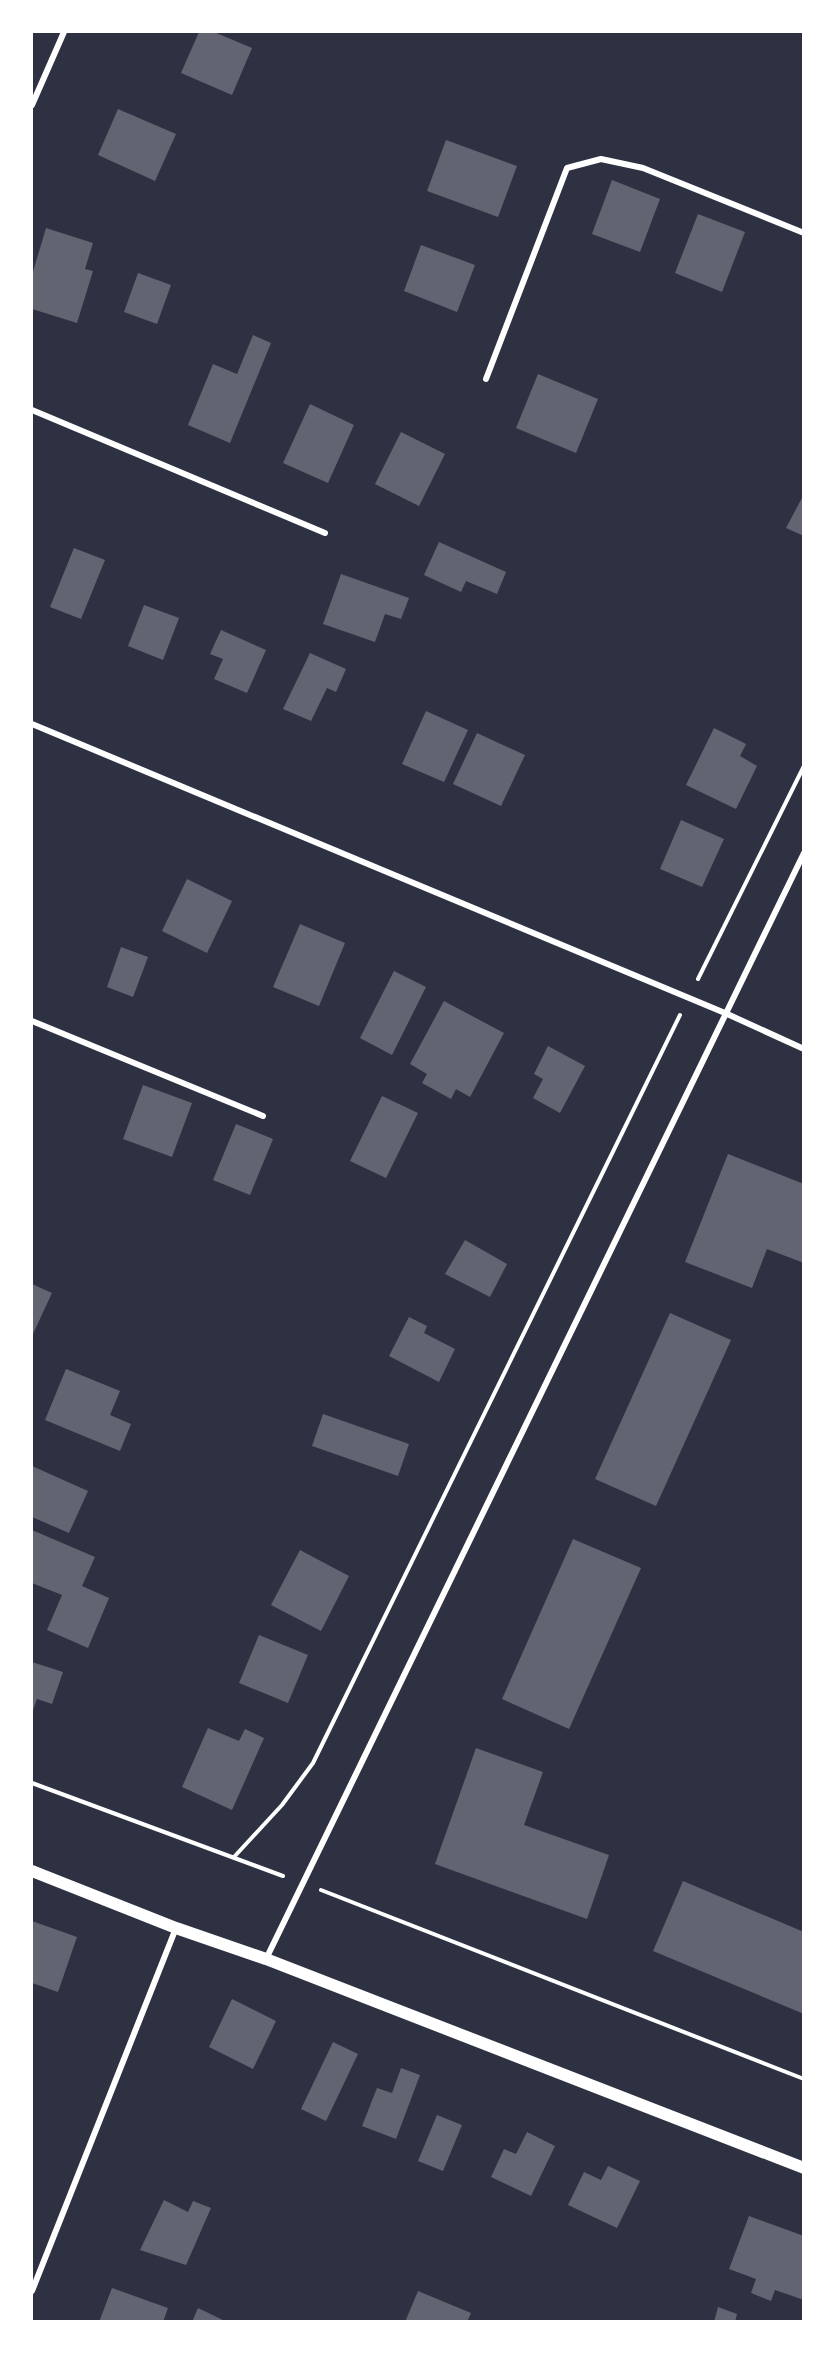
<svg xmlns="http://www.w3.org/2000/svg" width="835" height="2353" viewBox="0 0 835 2353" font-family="Arial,sans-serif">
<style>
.building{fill:#626471}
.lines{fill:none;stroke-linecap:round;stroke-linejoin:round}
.path{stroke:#fff;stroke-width:4}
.minor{stroke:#fff;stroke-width:6}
.secondary{stroke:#fff;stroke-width:12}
</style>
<rect width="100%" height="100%" fill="#2d3142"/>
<g class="building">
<polygon points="199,32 214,32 252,48 232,95 181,73"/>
<polygon points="118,109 176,134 155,181 98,155"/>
<polygon points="446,140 517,166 498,217 427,191"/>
<polygon points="612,180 660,199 640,252 592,234"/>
<polygon points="698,214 745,232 722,292 675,273"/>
<polygon points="46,228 93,243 85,269 93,271 77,323 32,309 32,275"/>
<polygon points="421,245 475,265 457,312 404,291"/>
<polygon points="138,273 171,285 157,324 124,312"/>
<polygon points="253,335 271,343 230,443 188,425 213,364 237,374"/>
<polygon points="538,374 598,399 576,453 516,428"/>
<polygon points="310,404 354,425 328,483 283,463"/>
<polygon points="401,432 445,454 419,506 375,484"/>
<polygon points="804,494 804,536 786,528"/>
<polygon points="439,542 506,572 497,594 466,581 461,592 424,575"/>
<polygon points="74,548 105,560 81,619 50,607"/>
<polygon points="341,574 409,598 401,619 385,614 375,642 323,624"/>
<polygon points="144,605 179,618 163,660 128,646"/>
<polygon points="221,630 266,650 247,693 214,679 223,659 210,654"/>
<polygon points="310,653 346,669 336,692 327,688 311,721 283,709"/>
<polygon points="426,711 468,730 444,782 402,764"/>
<polygon points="714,728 746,744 740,756 757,766 736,809 686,785"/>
<polygon points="477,733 525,755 501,806 453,784"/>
<polygon points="681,820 724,839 702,887 660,869"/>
<polygon points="187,879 232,901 207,953 162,931"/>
<polygon points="300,924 345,943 319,1006 273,987"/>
<polygon points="121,947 148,957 133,997 107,987"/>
<polygon points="394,971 426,987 392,1055 360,1038"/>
<polygon points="444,1001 504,1033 470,1097 456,1089 451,1099 422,1083 427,1074 410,1064"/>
<polygon points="548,1046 585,1066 560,1113 533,1098 543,1079 534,1074"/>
<polygon points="143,1085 192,1103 172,1157 123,1139"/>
<polygon points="382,1096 418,1113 386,1178 350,1161"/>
<polygon points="236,1124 273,1139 250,1195 213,1180"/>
<polygon points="728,1154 804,1184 804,1263 767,1249 752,1288 685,1262"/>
<polygon points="465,1240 507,1264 490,1297 445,1274"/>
<polygon points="32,1284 52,1293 32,1336"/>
<polygon points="670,1313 731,1340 656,1506 595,1479"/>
<polygon points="409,1317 427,1326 424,1333 455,1349 439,1382 389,1356"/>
<polygon points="66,1369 120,1391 110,1415 131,1424 120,1451 45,1420"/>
<polygon points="323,1414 409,1444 398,1476 312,1446"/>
<polygon points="32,1466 88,1491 69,1533 32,1517"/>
<polygon points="32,1530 95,1557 82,1586 109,1598 88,1648 47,1630 62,1595 32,1583"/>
<polygon points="573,1539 641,1568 569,1729 502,1699"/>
<polygon points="300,1550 349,1576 321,1631 271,1605"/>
<polygon points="259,1635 308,1655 288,1703 239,1683"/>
<polygon points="32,1662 63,1672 52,1704 37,1699 32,1713"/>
<polygon points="208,1728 239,1741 245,1729 264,1738 232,1810 182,1787"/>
<polygon points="476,1748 543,1772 524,1825 609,1855 587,1919 435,1864"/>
<polygon points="683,1881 804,1932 804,2014 653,1951"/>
<polygon points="32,1921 77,1937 58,1992 32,1983"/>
<polygon points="232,1999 276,2021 253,2069 209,2047"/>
<polygon points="333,2042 358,2054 326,2121 301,2109"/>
<polygon points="401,2068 420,2075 396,2139 362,2126 377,2088 392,2093"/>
<polygon points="437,2115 462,2125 443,2171 418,2161"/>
<polygon points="527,2132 555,2146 531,2196 491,2177 504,2149 516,2154"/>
<polygon points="608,2166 640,2181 617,2228 568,2205 584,2172 601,2180"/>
<polygon points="164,2200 188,2212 193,2201 211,2208 186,2265 140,2250"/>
<polygon points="749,2216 804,2236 804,2300 775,2290 771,2301 751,2293 756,2279 729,2269"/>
<polygon points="112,2288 168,2308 163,2322 99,2322"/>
<polygon points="418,2291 471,2313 467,2322 405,2322"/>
<polygon points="718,2307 737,2314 735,2322 714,2322"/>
<polygon points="198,2308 227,2322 192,2322"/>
</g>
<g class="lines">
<g class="path">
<polyline points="698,979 804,766"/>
<polyline points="32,1783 283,1876"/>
<polyline points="234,1857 282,1805 313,1763 680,1015"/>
<polyline points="321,1890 804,2079"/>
</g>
<g class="minor">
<polyline points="32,105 64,32"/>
<polyline points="486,379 567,168 601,159 643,168 804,233"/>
<polyline points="32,410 325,533"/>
<polyline points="32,724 725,1013 804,1049"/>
<polyline points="32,1021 263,1116"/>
<polyline points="266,1959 804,853"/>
<polyline points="32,2291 176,1928"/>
</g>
<polyline class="secondary" points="32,1871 176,1928 266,1959 804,2168"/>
</g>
<rect width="835" height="2353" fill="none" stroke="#ffffff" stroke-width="66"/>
</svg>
